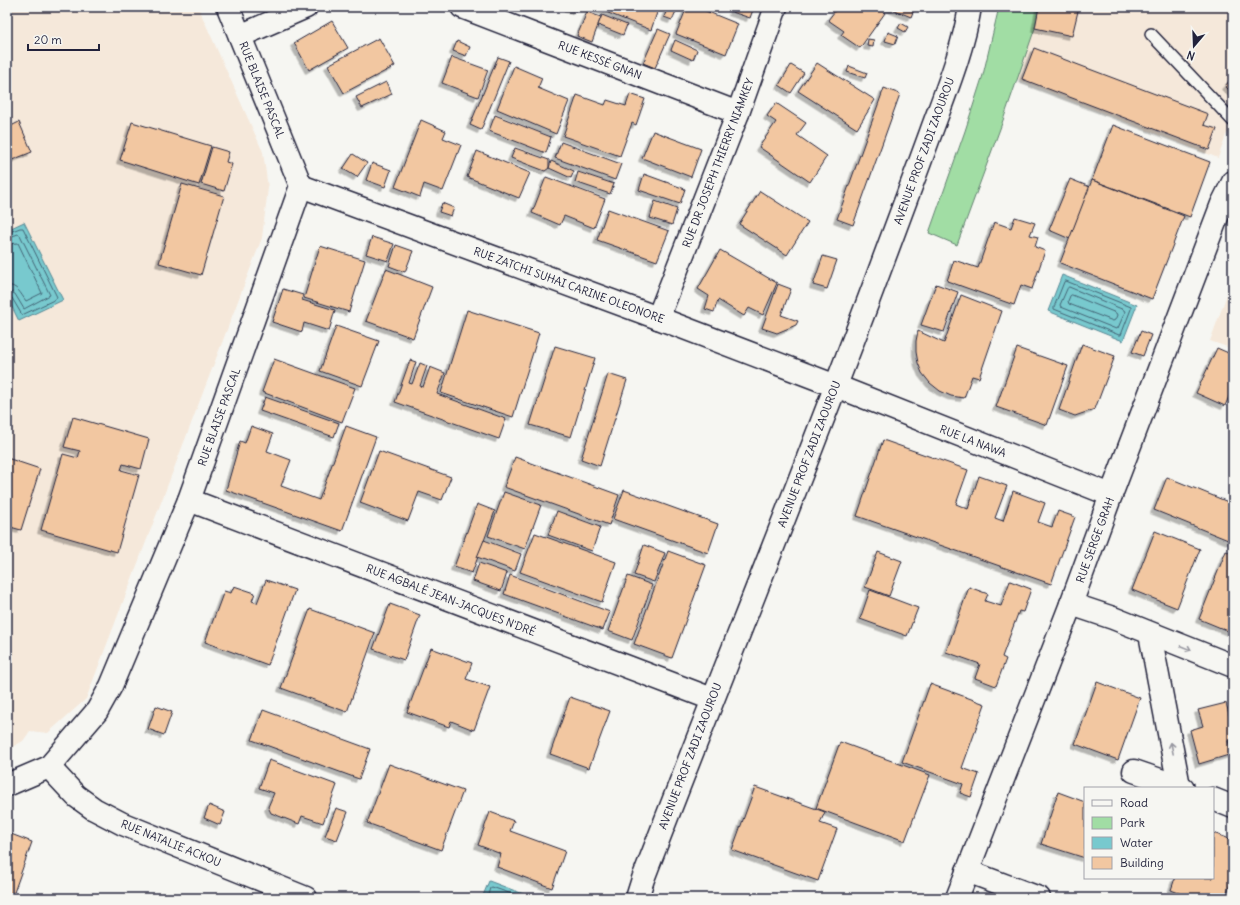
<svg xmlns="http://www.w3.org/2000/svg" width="1240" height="905" viewBox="0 0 1240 905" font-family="Delius,sans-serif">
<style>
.built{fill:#f5e8da}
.green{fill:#a1dda4;stroke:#628070}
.water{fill:#78c9ce;stroke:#568693}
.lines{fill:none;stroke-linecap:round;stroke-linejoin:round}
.shore{stroke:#446576;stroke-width:1}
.building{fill:#f2c7a1;stroke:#22223b;filter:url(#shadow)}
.service-casing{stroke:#22223b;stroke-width:14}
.minor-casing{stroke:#22223b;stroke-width:25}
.secondary-casing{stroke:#22223b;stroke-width:25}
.service{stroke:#f6f6f2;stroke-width:11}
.minor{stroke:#f6f6f2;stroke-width:22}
.secondary{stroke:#f6f6f2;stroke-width:22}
.oneway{stroke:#9797a0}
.labels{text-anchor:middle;stroke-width:3;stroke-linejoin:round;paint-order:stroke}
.street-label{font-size:11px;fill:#22223b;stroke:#f6f6f2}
</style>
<defs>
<filter id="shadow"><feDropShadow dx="-3.5" dy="3.5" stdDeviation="0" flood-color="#0004"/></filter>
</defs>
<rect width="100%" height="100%" fill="#f6f6f2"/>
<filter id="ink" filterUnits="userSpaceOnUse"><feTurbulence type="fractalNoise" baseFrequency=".025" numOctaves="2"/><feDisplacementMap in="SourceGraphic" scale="8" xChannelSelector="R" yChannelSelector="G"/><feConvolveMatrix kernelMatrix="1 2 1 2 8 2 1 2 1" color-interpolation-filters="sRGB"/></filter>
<g filter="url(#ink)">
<g class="built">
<polygon points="7,7 198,7 263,152 268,188 262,238 86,699 48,733 30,731 23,741 7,750"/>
<polygon points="1039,7 1233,7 1233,128 1226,135 1218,158 1017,79 1035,28"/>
<polygon points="1233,278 1233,349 1210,341"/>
</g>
<polygon class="green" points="999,7 1039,7 1035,28 1001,126 957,245 929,233 965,131 983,75"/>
<g class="water">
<polygon points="24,222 63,300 19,321 7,297 7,230"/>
<polygon points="1062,275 1137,305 1123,341 1048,311"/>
<polygon points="489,881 534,898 482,898"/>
</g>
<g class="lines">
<g class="shore">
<polyline points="7,233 20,228 23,228 57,297 56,299 22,315 12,298 7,296"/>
<polyline points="7,238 18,234 20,235 50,295 24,309 15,294 7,291"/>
<path d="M7,244L18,243L42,293L26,301C20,293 18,286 7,285"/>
<polygon points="1066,281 1131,307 1131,309 1121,335 1119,335 1054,309 1054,307 1064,282"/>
<polygon points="1069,287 1124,310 1125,312 1118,328 1116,329 1061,307 1060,305 1067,289"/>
<polygon points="1072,295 1116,313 1117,315 1115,320 1113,321 1069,304 1068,301 1070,296"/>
<polyline points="487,898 490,888 492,887 523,898"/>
</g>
</g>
<g class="building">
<polygon points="564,7 577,7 576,11"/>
<polygon points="593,7 659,7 651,30"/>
<polygon points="668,7 678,7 672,20 664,17"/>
<polygon points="687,7 696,7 738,24 726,54 676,34"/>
<polygon points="733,7 754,7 750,18 732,12"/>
<polygon points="838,7 877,7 885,13 860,48 841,35 844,31 828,20"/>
<polygon points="890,7 915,7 911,17 889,8"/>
<polygon points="1039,7 1079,7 1072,36 1035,28"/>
<polygon points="587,12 601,17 592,42 577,36"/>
<polygon points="602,15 627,25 623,35 598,25"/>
<polygon points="332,21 348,48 309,70 294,43"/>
<polygon points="901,23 908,27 905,32 898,28"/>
<polygon points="658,29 670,34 655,68 643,63"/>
<polygon points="888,32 898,36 895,44 885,41"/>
<polygon points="379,38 395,66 344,93 328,65"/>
<polygon points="868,39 874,40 873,47 867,46"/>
<polygon points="675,40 697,50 693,60 671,50"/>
<polygon points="457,41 470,47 466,56 453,51"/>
<polygon points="1034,48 1208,114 1204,125 1217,129 1209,150 1022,79"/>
<polygon points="452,57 488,70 478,97 442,83"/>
<polygon points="498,57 509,61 481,130 470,125"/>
<polygon points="817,63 875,100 857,129 798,91"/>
<polygon points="791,65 804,73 791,93 779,85"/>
<polygon points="514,66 542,78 538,88 569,101 556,134 497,109"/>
<polygon points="849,66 867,73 865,78 847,72"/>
<polygon points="1233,77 1233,94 1225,86"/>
<polygon points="386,82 392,94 362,108 356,97"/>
<polygon points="884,88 900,94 853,225 837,219"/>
<polygon points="630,94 645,99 636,125 632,123 620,156 563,136 577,95 605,105 607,100 626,106"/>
<polygon points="776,103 806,123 797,135 827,156 810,182 759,147 776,122 767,116"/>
<polygon points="495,115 551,137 546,153 489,131"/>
<polygon points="421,120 446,131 443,138 461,145 443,191 424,184 420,197 395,187"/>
<polygon points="19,122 32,152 7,162 7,128"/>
<polygon points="132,122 211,146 199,185 120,160"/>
<polygon points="1113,125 1210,162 1190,217 1092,180"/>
<polygon points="653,131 701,149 691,177 642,158"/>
<polygon points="561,142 621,164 615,180 555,158"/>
<polygon points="212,147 229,152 226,162 232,164 224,191 201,184"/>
<polygon points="515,148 549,160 549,168 545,171 511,158"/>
<polygon points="477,151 530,173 519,198 467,177"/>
<polygon points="353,154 367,163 357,177 343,169"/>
<polygon points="551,161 574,171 571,178 549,168"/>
<polygon points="372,163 391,170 385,187 366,180"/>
<polygon points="578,172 614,184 610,194 575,182"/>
<polygon points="644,174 685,189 680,204 639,190"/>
<polygon points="546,177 605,199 594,228 564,216 560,225 532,213"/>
<polygon points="1070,179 1090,187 1070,239 1049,230"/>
<polygon points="1092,180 1184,216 1152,299 1060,263"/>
<polygon points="182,184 224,196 201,275 159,263"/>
<polygon points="760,191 808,222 787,255 739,224"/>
<polygon points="655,201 677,209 672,225 650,218"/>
<polygon points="442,203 454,208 451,216 439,212"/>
<polygon points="608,209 669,231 657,261 597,240"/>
<polygon points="1015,217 1035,223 1030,235 1038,237 1035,247 1045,251 1032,289 1021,285 1014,305 947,281 954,260 978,268 994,222 1011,228"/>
<polygon points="372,237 394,244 388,261 366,254"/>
<polygon points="396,245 413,251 405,272 389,266"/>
<polygon points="320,246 365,260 349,312 304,298"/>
<polygon points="720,250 777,283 763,315 749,308 744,316 718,300 714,312 705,309 709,296 698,289"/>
<polygon points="823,256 837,260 827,289 813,285"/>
<polygon points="386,269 432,287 413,338 366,321"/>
<polygon points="778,284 791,289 781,315 798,321 796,325 777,333 762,328"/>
<polygon points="936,284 958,292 944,332 921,325"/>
<polygon points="283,289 303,295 302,300 335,310 329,331 304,323 302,332 272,322"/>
<polygon points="961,295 1002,311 979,378 972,376 964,398 951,396 940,391 930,383 922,373 918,363 916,352 916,341 918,331 944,343"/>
<polygon points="467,310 539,333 513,417 441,393"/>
<polygon points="336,326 379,341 362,386 320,371"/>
<polygon points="1141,331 1151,335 1143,356 1132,352"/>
<polygon points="1082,344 1115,356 1095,409 1075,416 1059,410"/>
<polygon points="555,346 595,358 571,437 530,425"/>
<polygon points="1017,348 1068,366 1047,425 996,407"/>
<polygon points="1217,348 1233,355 1233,387 1225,406 1196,393"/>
<polygon points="274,359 355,388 342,422 262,392"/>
<polygon points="410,360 416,362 409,383 412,384 420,363 427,366 420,386 423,387 430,367 445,373 437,394 506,419 499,439 395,402"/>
<polygon points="608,374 627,380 600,466 581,459"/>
<polygon points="265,397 339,423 334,437 260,411"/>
<polygon points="73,417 149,439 141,469 123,464 121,470 139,475 117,552 41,530 63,454 78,458 80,451 64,447"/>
<polygon points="251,426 273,434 267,451 291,460 281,486 319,500 346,426 376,437 342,531 226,490 240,441 245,443"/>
<polygon points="883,440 968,470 956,504 968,509 979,476 1007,486 995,518 1003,521 1013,491 1045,503 1038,522 1052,527 1058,511 1075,517 1051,584 857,516"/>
<polygon points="379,451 451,477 442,500 419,492 408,521 360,503"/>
<polygon points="515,457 619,495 609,525 504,487"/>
<polygon points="7,458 40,469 21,530 7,526"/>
<polygon points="1167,477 1233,504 1233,542 1154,510"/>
<polygon points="624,490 718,524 708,553 613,519"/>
<polygon points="504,492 541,505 525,549 488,536"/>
<polygon points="477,504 495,511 472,573 454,567"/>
<polygon points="557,511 600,527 592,551 548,535"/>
<polygon points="1155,531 1200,549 1177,608 1132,590"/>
<polygon points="535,533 616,562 602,602 520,572"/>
<polygon points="484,540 521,554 515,571 477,557"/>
<polygon points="644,545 665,553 654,582 634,575"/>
<polygon points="668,551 706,565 672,658 634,644"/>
<polygon points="1226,551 1233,554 1233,633 1199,619"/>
<polygon points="878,552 902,561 889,596 865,587"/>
<polygon points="479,563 507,573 501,591 473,581"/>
<polygon points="510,575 610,612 603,630 504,594"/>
<polygon points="628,576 652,585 632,640 608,631"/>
<polygon points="266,580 295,590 268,665 205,642 224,591 231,593 234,586 255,593 252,601 257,603"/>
<polygon points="1010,581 1031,589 1023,612 1019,611 1002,657 1006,659 996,686 975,678 980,664 946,652 969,587 988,594 985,601 1001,606"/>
<polygon points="870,590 918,608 907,636 860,619"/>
<polygon points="390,604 420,615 404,660 373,649"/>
<polygon points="310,609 375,633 347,712 281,688"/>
<polygon points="431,648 472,663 466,679 490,687 474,730 451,721 449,727 407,712"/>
<polygon points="1097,682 1140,698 1118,760 1075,744"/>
<polygon points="930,684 985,704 962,768 979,774 971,797 960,793 963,784 902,762"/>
<polygon points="570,697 610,711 589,768 550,754"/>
<polygon points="1226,703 1233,729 1233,739 1228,741 1232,754 1199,764 1190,730 1203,726 1198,710"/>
<polygon points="156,706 172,712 164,735 148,729"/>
<polygon points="263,710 370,749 359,779 252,740"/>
<polygon points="840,742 930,775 905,841 816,808"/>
<polygon points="269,760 337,785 323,823 302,816 299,824 271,813 268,807 274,793 259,788"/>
<polygon points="389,764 463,791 441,850 367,823"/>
<polygon points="755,787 825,812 820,823 837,829 818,881 732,850"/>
<polygon points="1058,792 1085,802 1085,858 1041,844"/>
<polygon points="209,805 225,812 220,825 204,818"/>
<polygon points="336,808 348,812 337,840 325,836"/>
<polygon points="490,812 514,821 510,831 565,851 552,888 497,867 501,854 478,845"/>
<polygon points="1213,833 1233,840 1233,877 1225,898 1192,898 1171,890 1175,878 1213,878"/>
<polygon points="11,834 32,842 12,898 7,898 7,844"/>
</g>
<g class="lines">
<g class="service-casing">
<polyline id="service" points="1151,34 1233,121"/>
</g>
<g class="minor-casing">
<g id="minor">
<polyline points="462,7 738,113"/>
<polyline points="240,36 306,7"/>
<polyline points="301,186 658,318 836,386 1111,495"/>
<polyline points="658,318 738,113 776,7"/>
<polyline points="189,500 712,699"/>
<polyline points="1071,604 1113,618 1233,666"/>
<polyline points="1150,634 1179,786"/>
<polyline points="49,767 76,796 94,809 123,824 306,898"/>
<polyline points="1134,771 1183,788"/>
<polyline points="7,785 49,767 97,711 111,686 189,500 301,186 228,7"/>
<polyline points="1213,799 1233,807"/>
<polyline points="967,871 1039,898"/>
<polyline points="957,898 1071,604 1111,495 1222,204 1233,182"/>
</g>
</g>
<g class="secondary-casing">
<path id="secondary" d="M637,898L643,879C721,676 803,476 879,272C896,226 914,179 931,132C946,91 963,50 970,7"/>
</g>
<use href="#service" class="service"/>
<use href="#minor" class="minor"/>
<use href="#secondary" class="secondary"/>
</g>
<defs><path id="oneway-shaft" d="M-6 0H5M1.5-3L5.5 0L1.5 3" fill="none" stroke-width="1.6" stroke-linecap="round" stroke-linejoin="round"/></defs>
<g class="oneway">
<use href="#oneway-shaft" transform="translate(1186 648) rotate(22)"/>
<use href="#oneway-shaft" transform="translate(1172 748) rotate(-101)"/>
</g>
</g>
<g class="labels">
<g class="street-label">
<text transform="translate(600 60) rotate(21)" y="4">RUE KESSÉ GNAN</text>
<text transform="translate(262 90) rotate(68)" y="4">RUE BLAISE PASCAL</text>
<text transform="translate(924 151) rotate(-70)" y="4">AVENUE PROF ZADI ZAOUROU</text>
<text transform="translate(718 163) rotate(-69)" y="4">RUE DR JOSEPH THIERRY NIAMKEY</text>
<text transform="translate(569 285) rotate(20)" y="4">RUE ZATCHI SUHAI CARINE OLEONORE</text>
<text transform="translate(219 417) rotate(-70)" y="4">RUE BLAISE PASCAL</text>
<text transform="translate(973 441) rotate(21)" y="4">RUE LA NAWA</text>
<text transform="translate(809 454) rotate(-69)" y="4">AVENUE PROF ZADI ZAOUROU</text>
<text transform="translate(1095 540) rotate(-70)" y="4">RUE SERGE GRAH</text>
<text transform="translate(451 600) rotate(21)" y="4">RUE AGBALÉ JEAN-JACQUES N'DRÉ</text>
<text transform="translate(690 756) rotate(-69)" y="4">AVENUE PROF ZADI ZAOUROU</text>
<text transform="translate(171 843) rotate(22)" y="4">RUE NATALIE ACKOU</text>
</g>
</g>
<rect width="1240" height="905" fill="none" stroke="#f6f6f2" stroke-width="24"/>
<rect x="12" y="12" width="1216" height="881" fill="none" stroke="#22223b" stroke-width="1.5" filter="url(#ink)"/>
<rect x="1084" y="787" width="130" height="92" fill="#f6f6f2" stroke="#a1a1a9"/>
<rect x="1092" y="800" width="20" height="6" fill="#f6f6f2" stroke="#a1a1a9"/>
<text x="1120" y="807" font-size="12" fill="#22223b">Road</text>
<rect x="1092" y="817" width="20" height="12" fill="#a1dda4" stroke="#a1a1a9"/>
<text x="1120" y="827" font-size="12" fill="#22223b">Park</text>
<rect x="1092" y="837" width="20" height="12" fill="#78c9ce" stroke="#a1a1a9"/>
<text x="1120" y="847" font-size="12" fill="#22223b">Water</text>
<rect x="1092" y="857" width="20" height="12" fill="#f2c7a1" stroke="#a1a1a9"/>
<text x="1120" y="867" font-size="12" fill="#22223b">Building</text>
<g transform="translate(1194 46) rotate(199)" stroke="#f6f6f2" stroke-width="3" paint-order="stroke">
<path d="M0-3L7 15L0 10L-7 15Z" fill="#22223b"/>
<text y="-6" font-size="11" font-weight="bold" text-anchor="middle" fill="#22223b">N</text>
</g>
<path d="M28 44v6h71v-6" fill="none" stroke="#22223b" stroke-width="2"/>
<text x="34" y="44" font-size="12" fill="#22223b" stroke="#f6f6f2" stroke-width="3" paint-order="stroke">20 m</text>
</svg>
